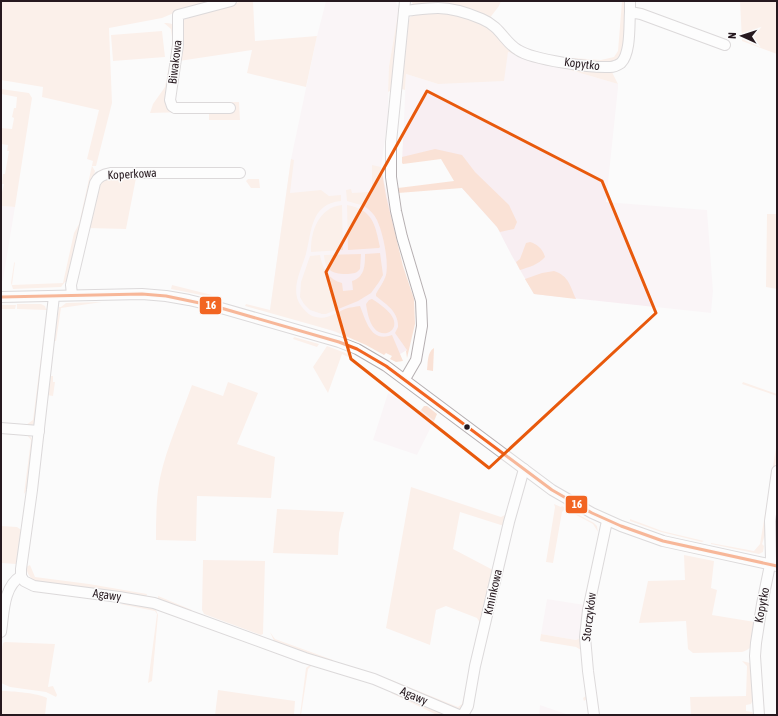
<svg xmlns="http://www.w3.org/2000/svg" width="778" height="716" viewBox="0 0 778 716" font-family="'Asap Condensed',sans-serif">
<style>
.built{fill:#f8eef2}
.green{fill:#fae2d6}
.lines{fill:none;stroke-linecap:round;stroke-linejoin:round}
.minor-casing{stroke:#b6b0b2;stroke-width:12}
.minor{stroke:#fefefe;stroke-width:10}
.bus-1-casing{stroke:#fbfbfb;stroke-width:6}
.bus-1{stroke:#f26522;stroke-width:3}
.marked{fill:none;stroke:#e8590c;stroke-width:3;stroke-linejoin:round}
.bus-dot{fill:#26191f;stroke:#fbfbfb;stroke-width:1.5}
.labels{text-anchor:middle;stroke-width:3;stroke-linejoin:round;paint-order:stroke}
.street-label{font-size:12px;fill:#26191f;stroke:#fbfbfb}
.line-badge{stroke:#fbfbfb;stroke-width:1.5}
.badge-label{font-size:11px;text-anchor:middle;font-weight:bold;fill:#fff}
</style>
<rect width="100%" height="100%" fill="#fbfbfb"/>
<g class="built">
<polygon points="326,1 395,1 399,8 389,66 388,119 381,167 394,228 407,350 400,354 270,310 291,159 317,36"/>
<polygon points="508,52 618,84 618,88 606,202 707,210 713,291 711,313 534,294 512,256 497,227 462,188 441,156 402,162 406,74 438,84"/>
<polygon points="1,206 15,207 3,280 1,282"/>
<polygon points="388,393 419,412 421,410 434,421 417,455 373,440"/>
<polygon points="547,599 585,605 580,638 576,640 541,634"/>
<polygon points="540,705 569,715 539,715"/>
</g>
<g class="green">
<polygon points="1,1 220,1 181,10 162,18 109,28 112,103 96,166 92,166 95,171 68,282 65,282 61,287 13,289 11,283 14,263 15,262 12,285 63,283 74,233 79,224 93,161 87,159 99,110 42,97 43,87 1,80"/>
<polygon points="243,1 253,1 255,41 317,36 306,87 247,73 252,50 179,61 182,22 187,16"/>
<polygon points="411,1 501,1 499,6 489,19 417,6 413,5"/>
<polygon points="622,1 626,1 627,22 621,56 614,63 605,64 545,56 601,60 614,57 618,51"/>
<polygon points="740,1 777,1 777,54 742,41"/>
<polygon points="399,8 401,8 392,90 388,92 389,66"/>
<polygon points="448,12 488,25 509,49 612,72 618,84 508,52 504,81 438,84 406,74 405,90 402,89 401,86 407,26 410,17 419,13"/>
<path d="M164,23C167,23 171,23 173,25C182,34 166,90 168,104C172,111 178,110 185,110L186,112L150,113L153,104L165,87L173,45L171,29Z"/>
<polygon points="162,31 165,57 113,61 111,35"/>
<polygon points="1,89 29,93 32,98 15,207 1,206 1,196 4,184 2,184 3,174 5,174 9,151 7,151 8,145 1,144 1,128 12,129 14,118 12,117 14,108 16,108 17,97 1,94"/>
<polygon points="239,102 240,120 209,120 209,112 178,105 174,103"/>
<polygon points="435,149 462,155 475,172 509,205 517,222 514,229 500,232 497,227 462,188 398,193 398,188 454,181 441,159 403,164 402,163 402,157"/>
<path d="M291,159L294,160L290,193L321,190L329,196L341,195V201C310,204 312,232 306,254C301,271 289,291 302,307C306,312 310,316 316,317C327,320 336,313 345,309C350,307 355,307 360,306C366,321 371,343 392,335L403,361L396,362L390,359L392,356L386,353L384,355L366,345L334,331L245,306L246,304L270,310Z"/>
<path d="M372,165L381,167L386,196L403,266L414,299L415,324L407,358L406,351L407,350L395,333L398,327C399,312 386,304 376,296V294C379,288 384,282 386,275C389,261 383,233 377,220C374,214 370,210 364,206L372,193Z"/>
<polygon points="135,175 136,178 126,229 86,228 97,184 104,177"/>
<polygon points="248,179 259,179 260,188 251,188 246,181"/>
<polygon points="351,189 352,193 369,192 369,194 361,205 347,201 346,190"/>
<path d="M342,205L343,250L311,252C310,232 319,207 342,205Z"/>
<path d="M347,205C373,210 375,224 380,247L379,248L348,250Z"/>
<polygon points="767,214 777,214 777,289 766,287"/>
<path d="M530,242C537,244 543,249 545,257C538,265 529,267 520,270L516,262L520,259L526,243Z"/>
<path d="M380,253L383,275L379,282L371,293L358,301L326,314H322L310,310L304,304L300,297L301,282L310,256L320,255C322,268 329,280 342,283L343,291L353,290L352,281C365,277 365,265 365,254Z"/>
<path d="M361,254L360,269C356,274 354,273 348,274C334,274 325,272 324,255Z"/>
<path d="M554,271C569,276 570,286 576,299L534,294L525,279L542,273Z"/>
<polygon points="172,285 212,295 211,297 171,289"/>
<path d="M372,299C376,301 379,304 382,306C409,326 385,342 374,328C369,322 367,311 366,304L369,300Z"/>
<polygon points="102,302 61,308 56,341 54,341 59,307 61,307 66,303"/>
<polygon points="17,304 41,304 45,306 46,309 49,308 45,348 42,352 47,310 17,309"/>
<polygon points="1,305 16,305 15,309 1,309"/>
<polygon points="294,337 319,344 317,347 293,339"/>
<polygon points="327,346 348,354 348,357 342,354 328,393 313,367"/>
<path d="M434,348L433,371L427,370C428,363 427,352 434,348Z"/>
<path d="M41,357L43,362L35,423C31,427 24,427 19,424L26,425L33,420Z"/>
<polygon points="49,376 53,376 53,382 55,382 53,396 47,395"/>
<path d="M228,382L258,393L237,444L275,457L271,498L197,496L196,541L156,540C156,519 156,498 160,478C167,446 181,416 192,385L223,396Z"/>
<polygon points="743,382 777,394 777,396 742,384"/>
<polygon points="424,406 427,406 437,414 434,421 421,410"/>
<polygon points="27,435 31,437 32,440 27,490 24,494 31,440"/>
<polygon points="777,442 777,455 766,532 762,544 764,546 763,552 759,554 754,553 711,544 711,543 754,551 760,544"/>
<polygon points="411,487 501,517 507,514 510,501 511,503 504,526 460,512 453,549 493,570 465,704 460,710 458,710 389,682 389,679 458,707 462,704 480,623 477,618 446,606 436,610 430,645 386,628"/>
<polygon points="554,504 561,507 562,506 594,523 597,526 598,532 593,524 565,509 562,512 553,563 546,562 555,507"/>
<polygon points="277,509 344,512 339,533 338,555 273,553"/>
<polygon points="630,519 662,531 704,541 702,542 661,532 630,521"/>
<polygon points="1,526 17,527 23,531 19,562 16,564 1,563"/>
<path d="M684,555L714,561L711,588L717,590L712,615L755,622C754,634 756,649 742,652L693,653L688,649L686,621L639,623L648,581L685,580Z"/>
<polygon points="203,560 265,561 263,634 261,635 204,614 202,610"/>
<path d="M30,565L35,577L89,584L147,594L146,598L40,583C31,580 28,576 26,567Z"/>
<polygon points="158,596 192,610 190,611 158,601"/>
<polygon points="128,603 154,608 156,610 158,615 152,681 148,683 157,614 155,611 120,604"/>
<polygon points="270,632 275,639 333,660 331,661 275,643"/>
<polygon points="541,634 576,640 580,638 587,699 584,701 583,698 586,696 581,650 576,647 540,641"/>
<polygon points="5,642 55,644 48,687 53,686 57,695 56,697 46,692 10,687 1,683 1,655 3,643"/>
<polygon points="742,661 750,663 752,667 753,700 751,704 746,705 746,711 752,712 754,715 691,715 690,697 746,696 747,666"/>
<polygon points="311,664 353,675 352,678 312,665 308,669 301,715 300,715 306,668"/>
<polygon points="218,690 295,701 294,715 215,715"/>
<path d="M1,691C13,691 37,693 47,698L45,715H1Z"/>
<polygon points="393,691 448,715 437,715 391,693"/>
</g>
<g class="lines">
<g class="minor-casing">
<g id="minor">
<path d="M404,11C415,10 427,8 438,8C453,8 468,13 482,19C501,27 504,42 518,50C533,60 592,68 610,67C615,67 618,65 621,63C631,53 629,25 630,12L641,14L725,45"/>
<polyline points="630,12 630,1"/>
<polyline points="230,108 175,108 172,106 170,100 178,45 178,15 231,1"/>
<path d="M72,295L71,285L95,183C98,176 104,174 111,173H240"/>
<polyline points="54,296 32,490 21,569 21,576 24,581 34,586 119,597 154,603 305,658 374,679 459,715"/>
<polyline points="1,297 142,294 166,296 189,300 214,306 339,342 357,349 386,366 552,490 592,513 621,526 663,541 777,566"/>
<polyline points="405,379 416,360 422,326 421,301 402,237 396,211 391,177 391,142 405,1"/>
<polyline points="1,428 39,431"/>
<path d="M1,632C4,613 3,587 21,576"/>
<polyline points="463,715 468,706 475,666 509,522 524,469"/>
<polyline points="594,715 588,671 585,637 588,610 607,521"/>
<polyline points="759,715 755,656 756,643 762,604 771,560 770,521 777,471"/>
</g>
</g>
<use href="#minor" class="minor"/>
<g class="bus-1-casing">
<polyline id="bus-1" points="1,297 142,294 166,296 214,306 339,342 357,349 386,366 552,490 592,513 621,526 663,541 777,566"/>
</g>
<use href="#bus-1" class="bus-1"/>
</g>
<path d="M0 0H778V716H0ZM427,91L602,181L656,313L489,468L351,359L326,272Z" fill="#fbfbfb" fill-opacity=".55" fill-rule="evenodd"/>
<path class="marked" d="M427,91L602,181L656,313L489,468L351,359L326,272Z"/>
<circle class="bus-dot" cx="467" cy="427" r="3.5"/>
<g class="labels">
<g class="street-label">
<text transform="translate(175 62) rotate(-83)" y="4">Biwakowa</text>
<text transform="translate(582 64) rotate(7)" y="4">Kopytko</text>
<text transform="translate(132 174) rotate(-3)" y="4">Koperkowa</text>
<text transform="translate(493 592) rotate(-77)" y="4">Kminkowa</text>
<text transform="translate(107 595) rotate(8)" y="4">Agawy</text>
<text transform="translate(762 605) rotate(-79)" y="4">Kopytko</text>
<text transform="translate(589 617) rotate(-83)" y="4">Storczyków</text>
<text transform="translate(414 696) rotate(23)" y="4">Agawy</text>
</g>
</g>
<g class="line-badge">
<rect x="199" y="296" width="23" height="19" rx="4" fill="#f26522"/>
<rect x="565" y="495" width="23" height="19" rx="4" fill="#f26522"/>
</g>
<g class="badge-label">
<text x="211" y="309">16</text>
<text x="577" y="508">16</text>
</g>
<rect width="778" height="716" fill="none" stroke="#26191f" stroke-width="4"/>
<g transform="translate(742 36) rotate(273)" stroke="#fbfbfb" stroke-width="3" paint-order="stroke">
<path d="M0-3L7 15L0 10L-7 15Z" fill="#26191f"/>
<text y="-6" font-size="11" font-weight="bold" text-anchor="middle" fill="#26191f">N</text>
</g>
</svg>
